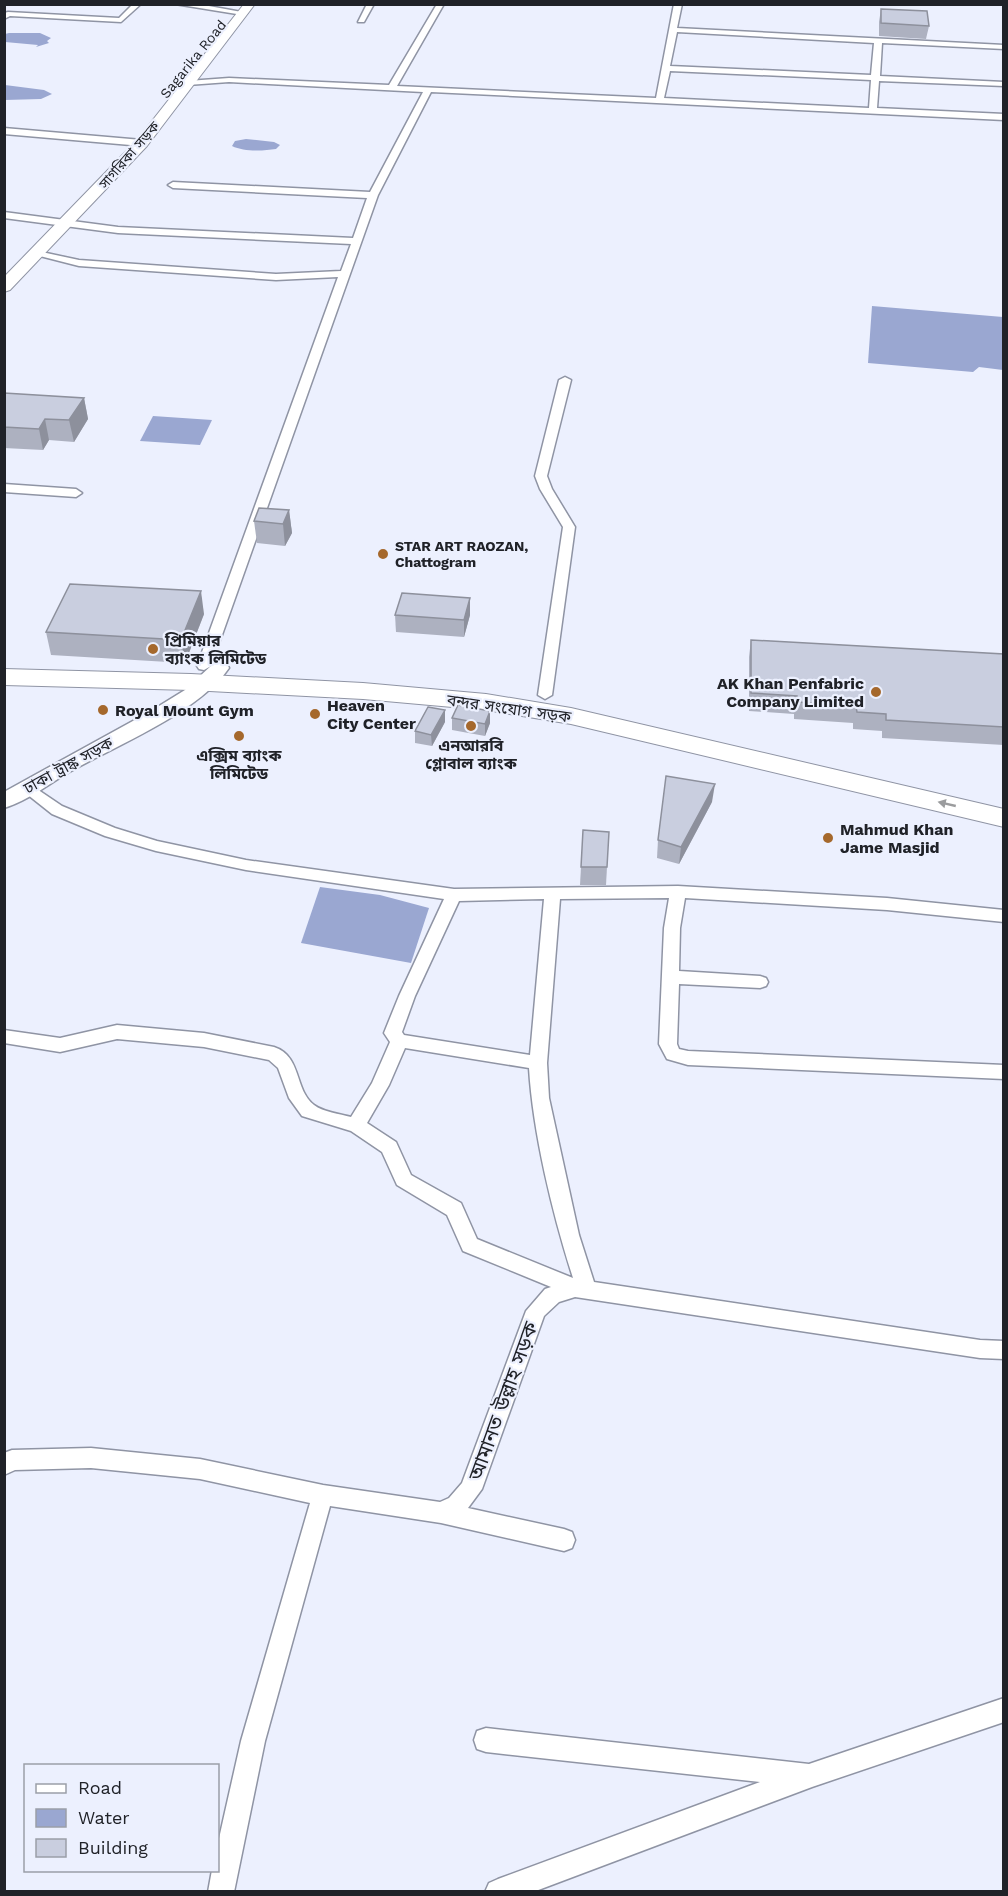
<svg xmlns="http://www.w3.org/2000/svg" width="1008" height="1896" viewBox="0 0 1008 1896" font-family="'Work Sans','Noto Sans Bengali',sans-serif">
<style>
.water{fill:#9aa7d1}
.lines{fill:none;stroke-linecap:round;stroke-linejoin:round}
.street-casing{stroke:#8f94a4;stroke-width:3}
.secondary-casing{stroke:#8f94a4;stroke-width:3}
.primary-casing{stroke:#8f94a4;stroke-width:2}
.highway-casing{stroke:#8f94a4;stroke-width:2}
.street{fill:#fff;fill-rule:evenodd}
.secondary{fill:#fff;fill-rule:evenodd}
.primary{fill:#fff;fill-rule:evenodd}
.highway{fill:#fff;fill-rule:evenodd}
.wall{fill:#adb1c0}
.shaded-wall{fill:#8d909c}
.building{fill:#c9cedf;stroke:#8d909c;stroke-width:1.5}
.oneway{fill:#9b9c9e}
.poi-dot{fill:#a5682c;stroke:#ecf0fe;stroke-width:2}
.labels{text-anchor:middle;stroke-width:4.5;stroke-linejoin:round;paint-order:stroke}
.far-street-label{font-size:14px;fill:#202228;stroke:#ecf0fe}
.far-poi-label{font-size:14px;font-weight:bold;fill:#202228;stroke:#ecf0fe;text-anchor:start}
.poi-label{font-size:16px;font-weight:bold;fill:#202228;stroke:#ecf0fe;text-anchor:start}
.street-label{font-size:16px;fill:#202228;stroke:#ecf0fe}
.near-street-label{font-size:20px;fill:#202228;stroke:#ecf0fe}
</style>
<rect width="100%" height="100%" fill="#ecf0fe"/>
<g class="water">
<polygon points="9,33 40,33 51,38 47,41 49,43 36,47 38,45 5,42 5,34"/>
<polygon points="5,85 44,90 52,94 41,99 5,100"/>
<path d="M246,139L274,142L280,145L276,149C263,151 244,152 232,146L235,141Z"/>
<polygon points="872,306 1003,317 1003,370 979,367 973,372 868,363"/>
<polygon points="153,416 212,420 200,445 140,441"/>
<polygon points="320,887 380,895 429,908 411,963 301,943"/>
</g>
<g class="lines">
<g class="street-casing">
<g id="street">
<polygon points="133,4 141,4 121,22 10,16 4,19 4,13 8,12 119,18"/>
<polygon points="175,4 198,4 247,13 243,15"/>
<polygon points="367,4 374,4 364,22 358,22"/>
<path d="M437,4H444L397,86L656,98L674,4H682L677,28L1004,45V49L882,43L880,76L1004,82V86L879,81L877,108L1004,114V120L431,92L378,195L211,666L204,670L199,669L197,666L338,277L276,280L79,266L32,254L37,251L79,260L276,274L341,271L351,244L118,233L4,218V212L118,227L353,238L367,198L173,188L168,185L173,182L370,192L423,92L229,82L174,86L170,84L174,82L229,78L389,85ZM677,32L874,43L871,75L670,66ZM670,71L871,80L869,108L664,98Z"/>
<polygon points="4,128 142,140 146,143 142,146 4,134"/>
<polygon points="565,377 571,380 547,476 552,489 575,527 552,695 545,699 538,695 563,527 540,489 535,476 559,380"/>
<polygon points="4,484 76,489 82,493 76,497 4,492"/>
<path d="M28,783L62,806L115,828L157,841L246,860L454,889L678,886L887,898L1004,910V922L887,910L685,898L680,928L679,971L760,976L766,978L768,982L766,986L760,988L679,984L677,1044L679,1049L688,1051L1004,1065V1079L688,1065L667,1059L659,1044L664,928L669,898L560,899L547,1063L549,1098L579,1235L594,1282L980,1340L1004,1341V1359L980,1358L575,1297L559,1302L544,1316L482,1489L468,1508L564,1529L572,1532L575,1540L572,1548L564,1551L441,1523L330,1506L265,1741L234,1892H208L212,1870H218V1843L241,1741L310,1503L200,1479L91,1468L15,1470L4,1475V1453L12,1450L91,1448L200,1459L323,1485L440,1502L449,1498L462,1483L526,1311L545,1289L551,1287L463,1251L447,1215L397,1185L382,1152L351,1131L302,1116L289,1098L278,1068L269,1060L204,1047L117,1039L60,1052L4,1043V1030L60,1038L117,1025L204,1033L274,1047C302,1056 294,1090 314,1105C323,1112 340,1114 351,1117L372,1083L390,1042L384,1033L399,996L444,899L246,870L156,851L105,836L52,814L23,791L21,788ZM544,899L530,1055L404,1035L402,1032L415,996L459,901ZM405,1048L529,1068C533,1134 553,1215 573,1278L477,1239L461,1203L411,1175L396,1142L367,1123L389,1085Z"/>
<polygon points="1004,1698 1004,1722 812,1787 533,1892 485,1892 489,1883 498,1879 760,1782 486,1752 477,1749 474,1740 477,1731 486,1728 809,1764"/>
</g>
</g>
<g class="secondary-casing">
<path id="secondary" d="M220,662L227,664L229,668C199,712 119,744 73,770C51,782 28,801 4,808V792L151,711L185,690L213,664Z"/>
</g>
<g class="primary-casing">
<polygon id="primary" points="244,4 255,4 147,146 10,290 4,292 4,277 137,140"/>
</g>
<g class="highway-casing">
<polygon id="highway" points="4,669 191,674 363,683 486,694 571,708 1004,809 1004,827 571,724 486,710 363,699 191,690 4,685"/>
</g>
<use href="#street" class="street"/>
<use href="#secondary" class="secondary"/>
<use href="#primary" class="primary"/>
<use href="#highway" class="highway"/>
</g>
<g class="wall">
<polygon points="881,9 929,26 926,39 879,36 879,22"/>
<polygon points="4,393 84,398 88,419 74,442 49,440 43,450 4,448"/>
<polygon points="289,510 292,533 285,546 257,543 254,521"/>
<polygon points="470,598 470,615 464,637 396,632 395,615"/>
<polygon points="204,614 185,663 51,655 46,632"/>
<polygon points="751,640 1004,654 1004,745 882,738 882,731 853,729 853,723 794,719 794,714 749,711 749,657"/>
<polygon points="452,718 490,723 485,736 452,730"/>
<polygon points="445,722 432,746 415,743 415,731"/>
<polygon points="712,802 679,864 657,858 658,840"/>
<polygon points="581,867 607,867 606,885 580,885"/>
</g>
<g class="shaded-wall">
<polygon points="84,398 88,419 74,442 69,420"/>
<polygon points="45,419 49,440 43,450 39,429"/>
<polygon points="289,510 292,533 285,546 283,524"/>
<polygon points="201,591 204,614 185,663 181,640"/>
<polygon points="470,598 470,615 464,637 464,620"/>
<polygon points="445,710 445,722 432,746 431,735"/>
<polygon points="490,711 490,723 485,736 485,724"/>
<polygon points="715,784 712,802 679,864 681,847"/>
</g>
<g class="building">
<polygon points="881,9 927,11 929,26 881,23"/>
<polygon points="4,393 84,398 69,420 45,419 39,429 4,427"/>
<polygon points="259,508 289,510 283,524 254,521"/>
<polygon points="70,584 201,591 181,640 46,632"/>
<polygon points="402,593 470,598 464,620 395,615"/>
<polygon points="751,640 1004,654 1004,727 886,720 886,714 857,712 856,706 797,702 797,696 751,693"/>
<polygon points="458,705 490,711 485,724 452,718"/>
<polygon points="428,707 445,710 431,735 415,731"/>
<polygon points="666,776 715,784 681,847 658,840"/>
<polygon points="583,830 609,832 607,867 581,867"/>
</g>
<defs><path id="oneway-solid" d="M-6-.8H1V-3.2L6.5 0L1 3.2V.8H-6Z" transform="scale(1.5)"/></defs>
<use class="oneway" href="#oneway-solid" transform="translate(947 804) rotate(-167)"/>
<g class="poi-dot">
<circle cx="383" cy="554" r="6"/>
<circle cx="153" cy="649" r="6"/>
<circle cx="876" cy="692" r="6"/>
<circle cx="103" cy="710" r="6"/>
<circle cx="315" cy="714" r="6"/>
<circle cx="471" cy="726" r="6"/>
<circle cx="239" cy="736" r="6"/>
<circle cx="828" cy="838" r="6"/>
</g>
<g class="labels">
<g class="far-street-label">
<text transform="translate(193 59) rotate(-51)" y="5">Sagarika Road</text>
<text transform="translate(129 155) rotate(-49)" y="5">সাগরিকা সড়ক</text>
</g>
<g class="far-poi-label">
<text x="395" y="551">STAR ART RAOZAN,<tspan x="395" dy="16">Chattogram</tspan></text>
</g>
<g class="poi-label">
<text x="165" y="646">প্রিমিয়ার<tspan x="165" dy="18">ব্যাংক লিমিটেড</tspan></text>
<text x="864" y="689" text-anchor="end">AK Khan Penfabric<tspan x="864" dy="18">Company Limited</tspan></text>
<text x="327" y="711">Heaven<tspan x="327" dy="18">City Center</tspan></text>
<text x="115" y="716">Royal Mount Gym</text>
<text x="471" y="751" text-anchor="middle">এনআরবি<tspan x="471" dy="18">গ্লোবাল ব্যাংক</tspan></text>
<text x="239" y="761" text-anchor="middle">এক্সিম ব্যাংক<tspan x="239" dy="18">লিমিটেড</tspan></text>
<text x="840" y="835">Mahmud Khan<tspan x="840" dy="18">Jame Masjid</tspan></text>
</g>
<g class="street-label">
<text transform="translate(509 708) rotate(8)" y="6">বন্দর সংযোগ সড়ক</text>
<text transform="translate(68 765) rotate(-29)" y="6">ঢাকা ট্রাঙ্ক সড়ক</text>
</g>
<g class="near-street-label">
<text transform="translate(503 1401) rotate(-70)" y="7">আমানত উল্লাহ সড়ক</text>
</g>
</g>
<rect width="1008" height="1896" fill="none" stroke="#202228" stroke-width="12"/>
<rect x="24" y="1764" width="195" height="108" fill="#ecf0fe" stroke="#9a9ea8" stroke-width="1.5"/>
<rect x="36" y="1784" width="30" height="9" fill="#ffffff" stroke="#9a9ea8" stroke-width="1.5"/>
<text x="78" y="1794" font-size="18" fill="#202228">Road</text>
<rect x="36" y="1809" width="30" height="18" fill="#9aa7d1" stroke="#9a9ea8" stroke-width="1.5"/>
<text x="78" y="1824" font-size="18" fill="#202228">Water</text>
<rect x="36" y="1839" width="30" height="18" fill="#c9cedf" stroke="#9a9ea8" stroke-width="1.5"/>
<text x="78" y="1854" font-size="18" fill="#202228">Building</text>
</svg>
